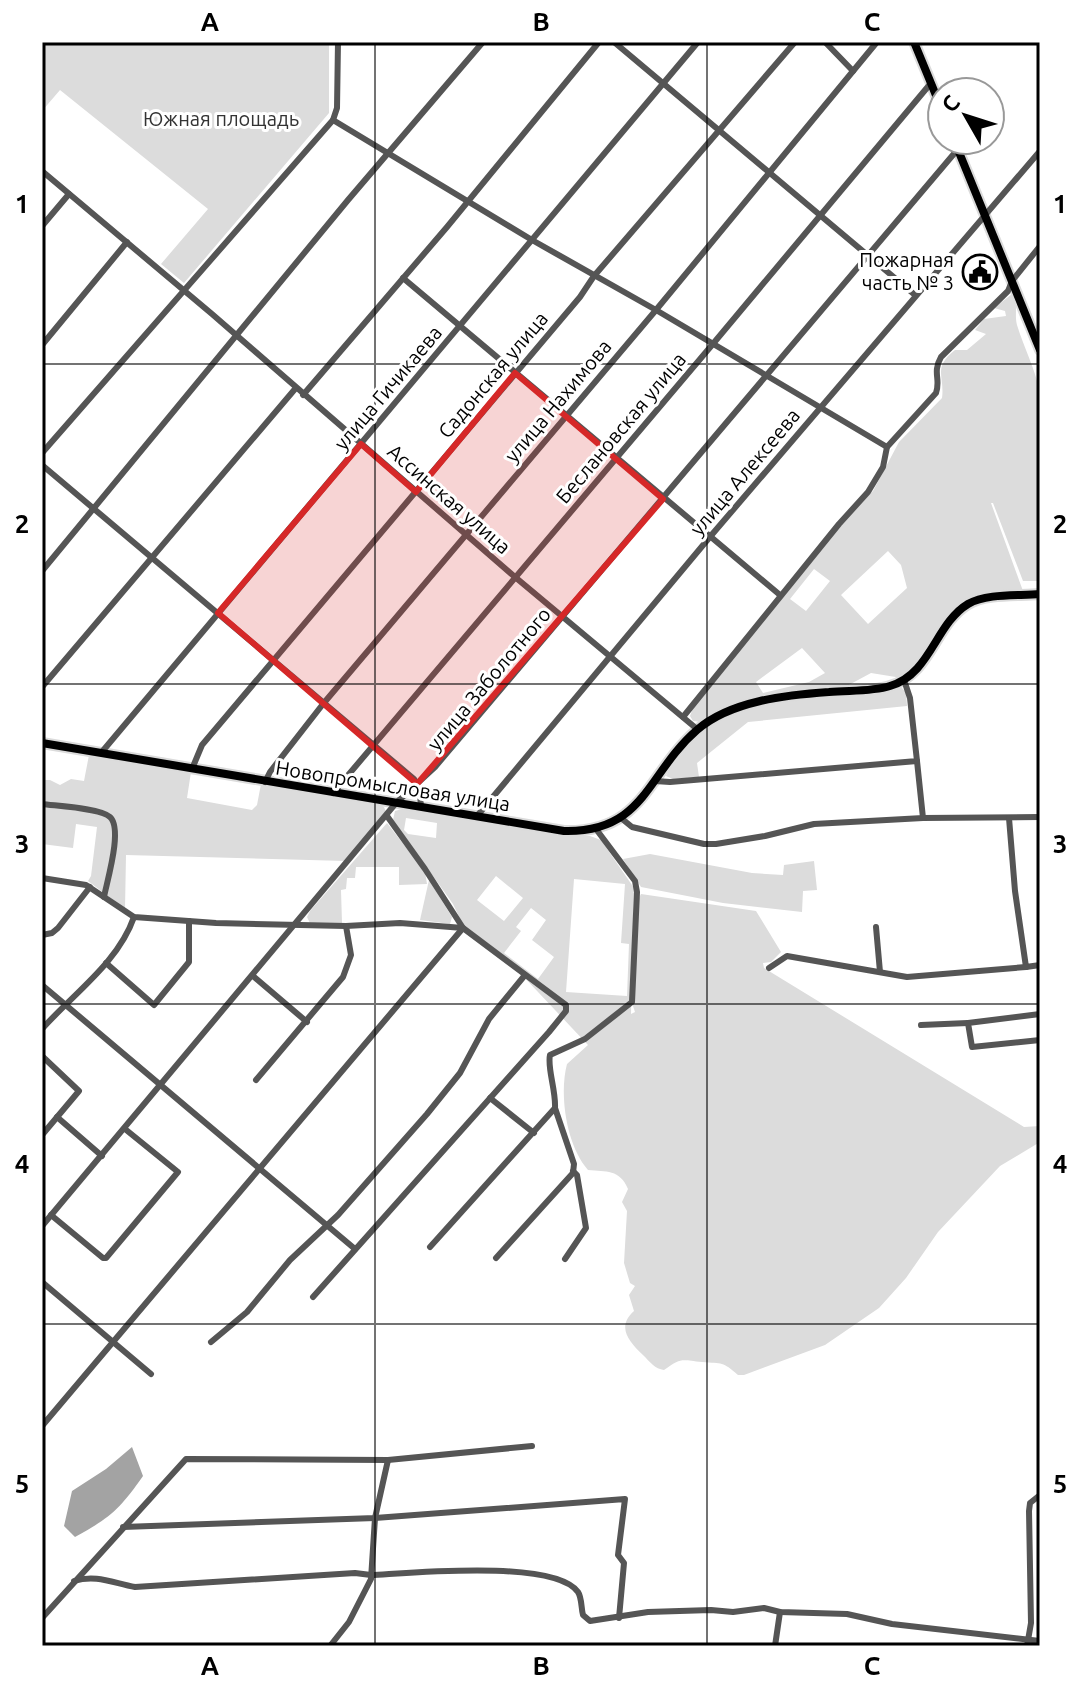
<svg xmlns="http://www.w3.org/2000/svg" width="1082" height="1688" viewBox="0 0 1082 1688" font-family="Ubuntu,sans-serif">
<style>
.green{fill:#dcdcdc;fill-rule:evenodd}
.water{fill:#a3a3a3}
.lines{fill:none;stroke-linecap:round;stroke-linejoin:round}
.major-casing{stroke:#dbdbdb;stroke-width:12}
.minor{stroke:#555;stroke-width:6}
.major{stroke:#000;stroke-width:8}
.marked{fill:#d62828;fill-opacity:0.2;stroke:#d62828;stroke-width:6;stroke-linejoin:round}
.grid{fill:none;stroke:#000;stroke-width:2;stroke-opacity:0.55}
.labels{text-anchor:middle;stroke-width:6;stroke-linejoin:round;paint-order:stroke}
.park-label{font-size:20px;fill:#333;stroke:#fff}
.poi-label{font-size:20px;fill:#000;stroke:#fff;text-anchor:end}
.street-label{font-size:20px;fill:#000;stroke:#fff}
.neatline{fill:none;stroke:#000;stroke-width:3}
.grid-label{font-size:26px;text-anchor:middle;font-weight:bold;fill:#000}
</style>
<rect width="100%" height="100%" fill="#fff"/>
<g class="green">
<polygon points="42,42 329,42 329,113 184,283 161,264 208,209 60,90 42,111"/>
<path d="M1012,294C1019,304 1014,314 1017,325C1024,348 1035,368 1040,393V581H1023L993,503H991L1023,591C1005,593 982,591 966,599C947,609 926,659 902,678L871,673L845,687L755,700L701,722L693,721L690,716L693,708L856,506L873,491L899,442L942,398C945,376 932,368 955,350H967L986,334L975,330L984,319L1006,316L1005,311L994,308ZM888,551L901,565L907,588L868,624L841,595ZM814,569L830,581L806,611L790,599ZM802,648L825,673L809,682L763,693L756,682Z"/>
<path d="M901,687L906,692L907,706L748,722L697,763L699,777L673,779L666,776C670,766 678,759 684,751C731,684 829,702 901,687Z"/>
<polygon points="89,755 191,772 187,798 252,810 257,805 261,784 379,804 384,807 386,812 346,861 126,855 125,909 88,881 91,876 97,827 76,824 73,848 42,844 42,780 50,780 60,785 71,779 84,781"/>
<path d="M402,809L551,833L590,836L601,840L634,888L631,1014L635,1012L633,1006L639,898L641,894L756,911L781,952L771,962L763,963L764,968L1024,1127L1040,1126V1142L1000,1166L938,1232L906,1278L879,1308L825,1345L744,1375H738C722,1361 723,1364 702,1362C681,1360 682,1357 664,1370C655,1369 650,1362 643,1355C629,1342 616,1327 634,1311L629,1295L635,1286L630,1283L624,1263L627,1211L622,1202L628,1189C620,1169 606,1172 588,1170C566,1145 559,1094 567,1064L588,1045L522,975L514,963L463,925L453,904L393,820L395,811ZM406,818L437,823L436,838L408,834L404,830ZM496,876L523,898L504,921L477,900ZM574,879L625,884L621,943L629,944L627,996L566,992ZM531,908L546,920L532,940L554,957L538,979L504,953L521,931L516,927Z"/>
<polygon points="387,823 425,872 427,884 399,885 399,867 356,867 355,878 347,878 346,889 341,890 342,923 310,923 307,917 310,911"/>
<polygon points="650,854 752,873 783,875 784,865 814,861 817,890 803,891 802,912 723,903 641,887 623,859"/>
<polygon points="429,880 452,917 450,924 420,920"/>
</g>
<path class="water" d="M132,1447L143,1476C120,1509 110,1518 75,1537L64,1526L72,1491L106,1469Z"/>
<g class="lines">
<g class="major-casing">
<g id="major">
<polyline points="914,42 942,110"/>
<polyline points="954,140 1040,350"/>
<path d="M42,743L564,831C645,833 647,773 697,730C730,701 786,695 829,692C849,690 871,692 890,686C931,674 935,624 968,604C987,593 1018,596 1040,594"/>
</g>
</g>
<g class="minor">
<polyline points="614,42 915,295"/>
<polyline points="825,42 853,71"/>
<polyline points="333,120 532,240 656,310 887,447"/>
<polyline points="42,171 212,314 515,577 697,729"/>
<polyline points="42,226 69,194"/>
<polyline points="403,278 780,595"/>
<polyline points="42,345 127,242"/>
<polyline points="303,395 447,227 599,42"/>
<polyline points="42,453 333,120 337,108 338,42"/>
<polyline points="42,465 414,779 420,793 421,807"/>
<polyline points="42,571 348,200 483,42"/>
<polyline points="42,687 295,389"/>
<path d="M683,717L839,524L868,492L883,467L887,447L936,393C941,379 932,373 941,357L1008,291L1012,281L1040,246"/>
<polyline points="101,753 698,42"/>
<polyline points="192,769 202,745 580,297 594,276 795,42"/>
<polyline points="655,781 670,782 917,761 910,698 904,680"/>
<polyline points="265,782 270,772 323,704 656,310 877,42"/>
<polyline points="333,793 712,345 931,83"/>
<path d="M42,804C57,806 100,808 110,817C123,829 107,881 104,897"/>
<polyline points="477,816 709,538 1040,151"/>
<polyline points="621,818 632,827 704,844 716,844 765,836 814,824 923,818 917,761"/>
<polyline points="923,818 1040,817"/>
<polyline points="1009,818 1015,891 1026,967 1040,965"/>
<polyline points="42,878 86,885 134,917 216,923 346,926 400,923 463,928 566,1005 566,1011 549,1032 313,1297"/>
<polyline points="876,927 880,972"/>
<polyline points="42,935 52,933 58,928 90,887"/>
<polyline points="106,963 154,1005 189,962 189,921"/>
<polyline points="769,968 787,956 907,977 1026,967"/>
<polyline points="253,976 307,1022"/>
<polyline points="42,985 355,1249"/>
<polyline points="1040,1014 968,1023 972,1047 1040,1040"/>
<polyline points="921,1025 968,1023"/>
<path d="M42,1029C73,994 118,963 134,917"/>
<polyline points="42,1056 79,1091 42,1135"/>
<polyline points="256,1080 343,977 351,955 346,926"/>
<polyline points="490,1098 534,1133"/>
<polyline points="57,1117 102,1156"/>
<polyline points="51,1215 103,1258 106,1258 178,1172 125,1129"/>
<polyline points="42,1226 396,803 435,767 958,149"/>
<path d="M430,1247L555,1108C556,1090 547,1068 550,1055L585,1039L632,1002L637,892L635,881L596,829"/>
<polyline points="496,1258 573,1173 574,1164 555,1108"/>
<polyline points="565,1259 586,1228 577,1175 573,1171"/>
<polyline points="42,1282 151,1374"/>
<polyline points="211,1342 247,1312 290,1260 338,1215 427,1114 460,1073 489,1019 525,975"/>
<polyline points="42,1426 463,928 425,869 387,816"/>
<polyline points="123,1527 375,1518 625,1499 618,1555 624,1563 619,1618"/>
<path d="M74,1581C96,1574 113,1583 135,1587L355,1573L371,1575C411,1573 554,1559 578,1592C582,1598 581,1608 583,1615L590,1621L648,1612L711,1610L733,1612L764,1608L780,1612L847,1614L892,1624L1040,1641"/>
<polyline points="42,1618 186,1459 388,1460 532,1446"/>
<polyline points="330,1646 349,1622 371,1579 375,1518 388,1460"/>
<polyline points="775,1646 780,1612"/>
<polyline points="1027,1646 1031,1623 1029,1511 1030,1503 1040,1495"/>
</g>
<use href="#major" class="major"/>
</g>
<path class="marked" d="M515,373L663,499L417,784L218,613L361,444L416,492Z"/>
<path class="grid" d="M375,42V1646M707,42V1646M42,364H1040M42,684H1040M42,1004H1040M42,1324H1040"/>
<defs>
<g id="civic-ring" transform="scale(1.8)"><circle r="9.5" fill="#fff" stroke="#000" stroke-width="1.5"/><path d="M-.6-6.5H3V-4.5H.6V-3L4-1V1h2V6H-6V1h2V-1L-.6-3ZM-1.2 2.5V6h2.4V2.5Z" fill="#000"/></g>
</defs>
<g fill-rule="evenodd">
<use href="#civic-ring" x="980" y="272"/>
</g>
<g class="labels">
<g class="park-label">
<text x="221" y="126">Южная площадь</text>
</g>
<g class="poi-label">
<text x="954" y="267">Пожарная<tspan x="954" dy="23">часть № 3</tspan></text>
</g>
<g class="street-label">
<text transform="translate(493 375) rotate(-50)" y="7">Садонская улица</text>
<text transform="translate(388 388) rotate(-50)" y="7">улица Гичикаева</text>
<text transform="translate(558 401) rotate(-50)" y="7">улица Нахимова</text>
<text transform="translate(621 428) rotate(-50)" y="7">Беслановская улица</text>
<text transform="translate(745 472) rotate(-50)" y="7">улица Алексеева</text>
<text transform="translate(449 499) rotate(41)" y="7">Ассинская улица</text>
<text transform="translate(489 679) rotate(-50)" y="7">улица Заболотного</text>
<text transform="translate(393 786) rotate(9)" y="7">Новопромысловая улица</text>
</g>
</g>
<rect width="1082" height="1688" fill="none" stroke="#ffffff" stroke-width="88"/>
<g transform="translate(966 116) rotate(309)"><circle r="38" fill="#ffffff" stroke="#999999" stroke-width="2"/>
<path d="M0-6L14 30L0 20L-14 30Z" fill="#000000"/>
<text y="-12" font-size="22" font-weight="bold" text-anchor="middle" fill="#000000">С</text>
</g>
<rect x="44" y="44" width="994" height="1600" class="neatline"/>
<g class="grid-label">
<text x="210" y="31">A</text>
<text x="541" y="31">B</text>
<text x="872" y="31">C</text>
<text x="22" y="213">1</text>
<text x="1060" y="213">1</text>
<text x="22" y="533">2</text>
<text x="1060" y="533">2</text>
<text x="22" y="853">3</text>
<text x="1060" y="853">3</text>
<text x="22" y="1173">4</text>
<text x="1060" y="1173">4</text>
<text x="22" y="1493">5</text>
<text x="1060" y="1493">5</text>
<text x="210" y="1675">A</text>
<text x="541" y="1675">B</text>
<text x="872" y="1675">C</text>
</g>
</svg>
